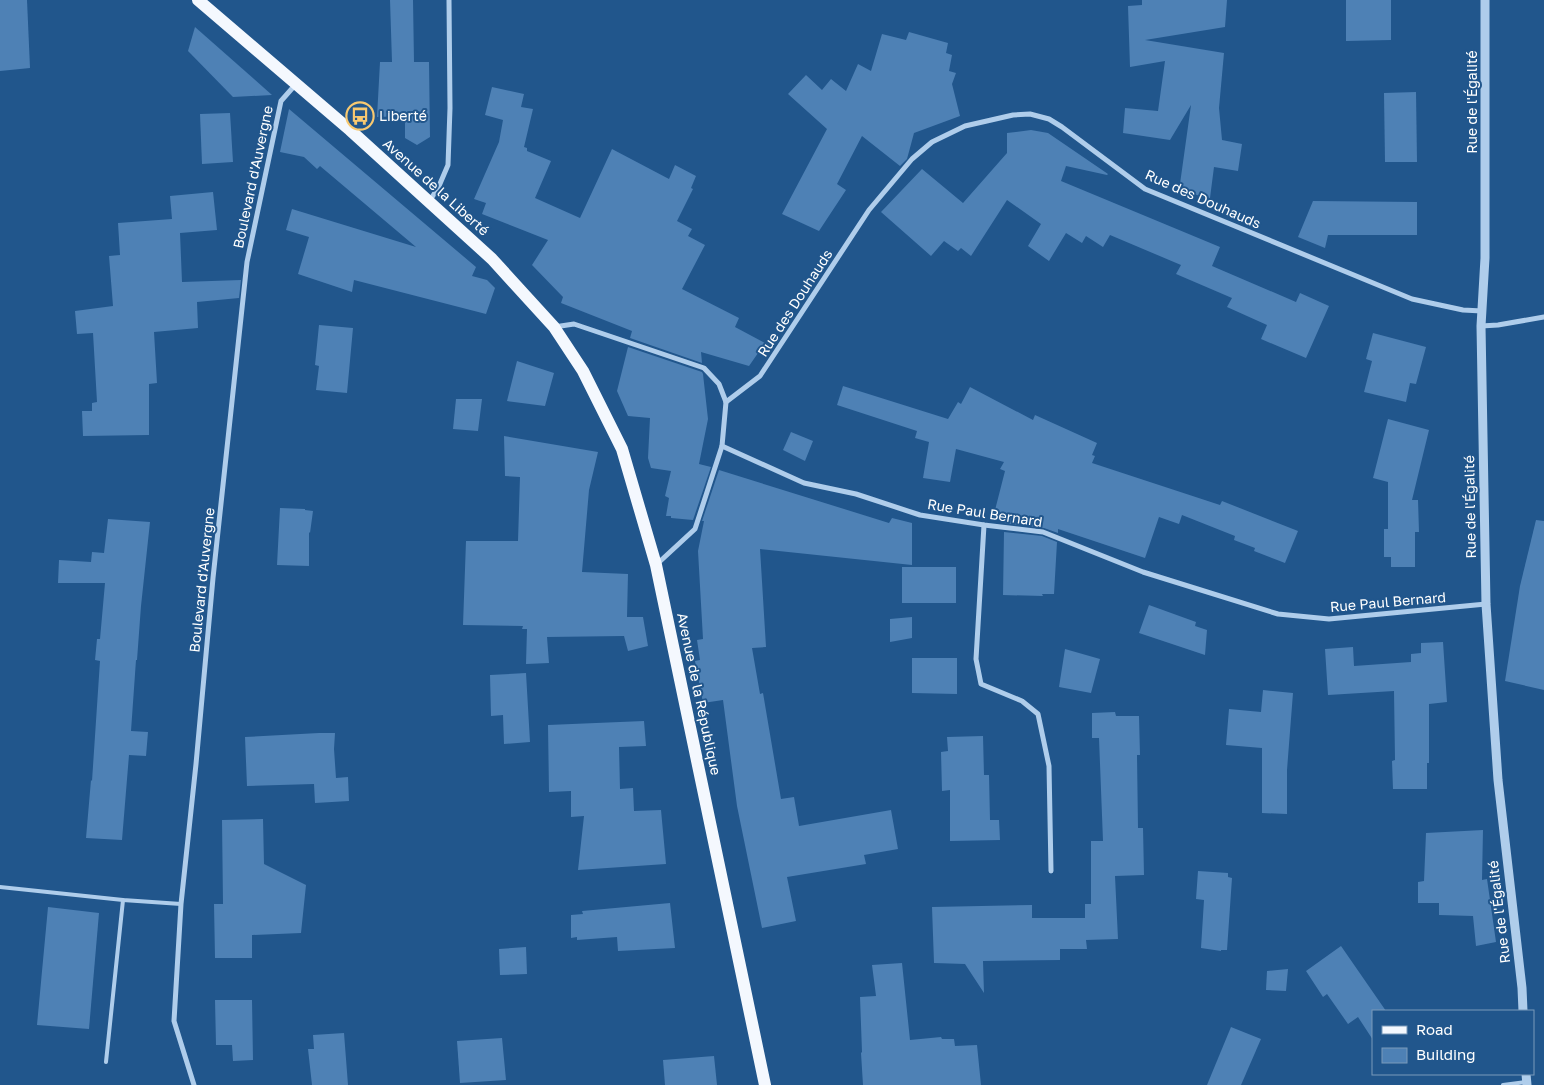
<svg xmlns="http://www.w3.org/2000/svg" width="1544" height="1085" viewBox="0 0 1544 1085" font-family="'Golos Text',sans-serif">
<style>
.building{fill:#4e81b5}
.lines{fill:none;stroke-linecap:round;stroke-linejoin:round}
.service{stroke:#afcdeb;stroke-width:4}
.minor{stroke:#afcdeb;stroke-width:5}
.tertiary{stroke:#afcdeb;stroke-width:9}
.primary{stroke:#f4f8fe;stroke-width:12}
.labels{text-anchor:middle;stroke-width:4;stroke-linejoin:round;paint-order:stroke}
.street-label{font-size:14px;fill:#fff;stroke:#21568c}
.poi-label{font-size:14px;fill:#fff;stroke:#21568c;text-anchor:start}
</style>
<rect width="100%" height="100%" fill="#21568c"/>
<g class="building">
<polygon points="0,0 27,0 30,68 0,71"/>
<polygon points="390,0 413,0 414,62 429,62 430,137 417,145 405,138 405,116 377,117 380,62 392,62"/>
<polygon points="1142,0 1227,0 1225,27 1145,40 1224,53 1219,108 1222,140 1242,144 1238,171 1214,167 1210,198 1179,191 1191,105 1170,140 1123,133 1125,108 1158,111 1165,61 1130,67 1128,6 1142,5"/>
<polygon points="1346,0 1391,0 1391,40 1346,41"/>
<polygon points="195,27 272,95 233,97 188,51"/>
<polygon points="909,32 948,43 946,53 952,55 949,71 956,73 952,84 960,116 914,133 907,159 900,166 862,136 837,184 846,190 819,231 782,214 827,129 788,94 806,75 822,90 831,79 846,91 858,64 871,71 882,34 906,40"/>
<polygon points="492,87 524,94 521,107 533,109 524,147 527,148 527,151 551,161 535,198 580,218 612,149 669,179 675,165 696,176 691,188 693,189 677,221 692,229 688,236 705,245 682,289 739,318 735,327 765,343 749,366 701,352 702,363 630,338 632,331 561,303 563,297 532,265 548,240 482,214 486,203 474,199 499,142 503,120 485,115"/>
<polygon points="1416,92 1417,162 1385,162 1384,93"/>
<polygon points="289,109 476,267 472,276 487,280 495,288 486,314 354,280 352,292 298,274 309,237 286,230 292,209 416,247 320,166 317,169 304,157 280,152"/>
<polygon points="230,113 233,162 202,164 200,114"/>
<polygon points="1031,130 1048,133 1108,174 1107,175 1066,166 1061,181 1220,247 1212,266 1296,302 1300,293 1329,306 1306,358 1261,339 1267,325 1227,307 1232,298 1176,274 1181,265 1110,235 1103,247 1086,236 1082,243 1066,233 1049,261 1028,246 1041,224 1007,200 971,256 961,248 958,251 944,241 931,256 881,212 922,169 963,203 1007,153 1007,133"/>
<polygon points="213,192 217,230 180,233 182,282 241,280 239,298 197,302 198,328 154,332 157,383 149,384 149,435 83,436 82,411 92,411 92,403 97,402 93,333 77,334 75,311 113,306 109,256 120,255 118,223 172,219 170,196"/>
<polygon points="1313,201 1417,202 1417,235 1328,235 1325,248 1298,237"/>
<polygon points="319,325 353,328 347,393 316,390 319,366 315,365"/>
<polygon points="1373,333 1426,347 1416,384 1410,383 1406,402 1364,392 1372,361 1366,359"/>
<polygon points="628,347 702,372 703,374 708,419 699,464 711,467 693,520 671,518 671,516 666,516 669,498 665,496 671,471 651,468 648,458 650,418 628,416 617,391"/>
<polygon points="517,361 554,373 545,406 507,401"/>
<polygon points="843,386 948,419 958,402 961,404 970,387 1033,420 1035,415 1097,443 1092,455 1095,456 1092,463 1220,505 1222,501 1298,531 1285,563 1254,551 1255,548 1234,540 1235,536 1182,515 1179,524 1159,517 1145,558 1058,529 1058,533 1044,528 1004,523 1004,516 994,514 1005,471 1000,469 1004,462 956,449 950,482 923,478 929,442 915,438 917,431 837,405"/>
<polygon points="456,399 482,399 478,431 453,429"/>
<polygon points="1388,419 1429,430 1412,500 1418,500 1419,532 1415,532 1415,567 1391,567 1391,557 1384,557 1384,529 1388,529 1388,482 1373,478"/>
<polygon points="791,432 813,441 805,461 783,450"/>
<polygon points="504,436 598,452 589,490 582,572 628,574 627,617 643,617 648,646 628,651 624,636 547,637 549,663 526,664 527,629 522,629 523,626 463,625 466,541 518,541 520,477 505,476"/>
<polygon points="719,470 889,523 892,518 912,523 912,565 760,549 766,647 752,648 760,694 763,693 781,799 794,797 799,826 891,810 898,849 864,855 866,864 787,877 796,921 762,928 737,806 723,700 703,703 695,661 700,660 697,640 703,639 698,551 704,521 702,521"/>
<polygon points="280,508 305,509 305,510 313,511 310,533 309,532 309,566 277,565"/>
<polygon points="108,519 150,522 141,606 137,660 136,660 131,731 148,732 146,756 129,755 122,840 86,838 91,780 92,781 100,661 95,660 97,639 100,639 105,583 58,583 59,560 91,562 92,552 104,553"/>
<polygon points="1536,520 1544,521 1544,690 1505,681 1520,586"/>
<polygon points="1004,532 1042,536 1057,542 1054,594 1042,594 1043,596 1003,595"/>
<rect x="902" y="567" width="54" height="36"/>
<polygon points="1149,605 1196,622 1195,626 1207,630 1205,655 1139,633"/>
<polygon points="912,617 912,638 890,642 890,619"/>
<polygon points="1443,642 1447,702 1429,704 1429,763 1427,763 1427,789 1393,789 1392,761 1395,760 1394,691 1328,695 1325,649 1353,647 1354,666 1411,662 1411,654 1421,653 1421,643"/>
<polygon points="1065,649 1100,659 1091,693 1059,687"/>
<polygon points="912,658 957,658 957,694 912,693"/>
<polygon points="526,673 530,742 504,744 503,715 491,716 490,675"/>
<polygon points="1263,690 1293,693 1287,770 1287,814 1262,813 1262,748 1226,745 1229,709 1261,712"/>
<polygon points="1115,712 1116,716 1139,716 1140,755 1137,755 1138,828 1143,828 1144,875 1115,876 1118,939 1086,940 1087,949 1060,949 1060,960 983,961 984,993 965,964 934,963 932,907 1032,905 1032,918 1085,918 1085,904 1091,904 1091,841 1103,841 1099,738 1092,738 1092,713"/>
<polygon points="644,721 646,746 619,747 620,789 633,788 634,811 661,810 666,864 578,870 584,816 571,817 571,791 549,792 548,725"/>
<polygon points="319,733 335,733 334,749 336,778 348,777 349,801 315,803 314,784 247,786 245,737"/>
<polygon points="983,736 984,775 989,775 990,820 999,820 1000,840 950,841 950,790 942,791 941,752 948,751 947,737"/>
<polygon points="263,819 264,864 306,885 301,933 252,935 252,958 215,958 214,904 223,904 222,820"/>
<polygon points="1483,830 1482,880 1487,879 1496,942 1476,946 1473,916 1439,915 1439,903 1418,903 1418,882 1424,881 1426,833"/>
<polygon points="1198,871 1228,873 1228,877 1232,878 1227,950 1221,950 1221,951 1201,948 1204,900 1196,899"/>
<polygon points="670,903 675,948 618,951 617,937 577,940 577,937 571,938 571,915 583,914 582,911"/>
<polygon points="48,907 99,913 89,1029 37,1025"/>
<polygon points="1341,946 1386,1011 1373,1011 1373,1040 1358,1017 1348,1024 1327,994 1323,997 1306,971"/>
<polygon points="526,947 527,974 500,975 499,949"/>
<polygon points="902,963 910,1040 941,1037 942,1039 954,1039 955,1046 977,1045 981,1085 863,1085 861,1053 862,1052 860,997 876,996 872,965"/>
<polygon points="1288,969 1286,991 1266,990 1267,971"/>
<polygon points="215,1000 252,1000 253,1060 233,1061 232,1045 216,1045"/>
<polygon points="1231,1027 1261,1039 1241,1085 1207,1085"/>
<polygon points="344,1033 348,1085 312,1085 308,1049 314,1049 313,1035"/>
<polygon points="502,1038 506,1080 460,1083 457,1041"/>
<polygon points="714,1056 717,1085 665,1085 663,1060"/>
</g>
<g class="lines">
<g class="service">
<polyline points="0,887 123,900 181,904"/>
<polyline points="106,1062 123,900"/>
<polyline points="1503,1085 1526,1082"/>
</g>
<g class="minor">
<polyline points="429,202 439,186 448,165 450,108 449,0"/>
<polyline points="1481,326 1498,325 1544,317"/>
<polyline points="554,327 574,324 704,368 719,384 726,402 722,446 804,483 856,494 920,515 984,525 1043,532 1143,572 1278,614 1329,619 1486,604"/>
<polyline points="726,402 760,376 869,210 912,159 932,142 965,126 1013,115 1030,114 1049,119 1062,127 1145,189 1412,299 1463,310 1482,311"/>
<polyline points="984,525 976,659 981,684 1022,701 1038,714 1049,766 1051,871"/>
<polyline points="656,565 695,529 722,446"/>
<polyline points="194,1085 174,1021 181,904 196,764 213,578 247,262 281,101 296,84"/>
</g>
<g class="tertiary">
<polyline points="1485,0 1485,258 1481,326 1486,604 1498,780 1522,988 1523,1011"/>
<polyline points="1526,1074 1527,1085"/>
</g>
<polyline class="primary" points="198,0 350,130 492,259 554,327 583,371 622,449 656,565 765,1085"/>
</g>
<defs>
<g id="bus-ring" transform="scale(1.4375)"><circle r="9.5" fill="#21568c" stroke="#f8c970" stroke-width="1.5"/><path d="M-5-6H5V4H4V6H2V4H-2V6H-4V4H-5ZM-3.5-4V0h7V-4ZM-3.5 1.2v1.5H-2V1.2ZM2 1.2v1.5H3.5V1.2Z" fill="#f8c970"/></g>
</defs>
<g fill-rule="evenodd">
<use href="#bus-ring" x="360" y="116"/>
</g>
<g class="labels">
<g class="street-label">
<text transform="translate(1472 102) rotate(-90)" y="5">Rue de l'Égalité</text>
<text transform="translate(253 177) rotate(-78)" y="5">Boulevard d'Auvergne</text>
<text transform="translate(436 187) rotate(42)" y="5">Avenue de la Liberté</text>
<text transform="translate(1203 199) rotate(24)" y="5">Rue des Douhauds</text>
<text transform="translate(795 303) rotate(-57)" y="5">Rue des Douhauds</text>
<text transform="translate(1470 507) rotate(-91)" y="5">Rue de l'Égalité</text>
<text transform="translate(985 513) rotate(9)" y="5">Rue Paul Bernard</text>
<text transform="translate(202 580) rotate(-84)" y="5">Boulevard d'Auvergne</text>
<text transform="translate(1388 602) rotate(-5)" y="5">Rue Paul Bernard</text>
<text transform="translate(699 694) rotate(78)" y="5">Avenue de la République</text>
<text transform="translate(1499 912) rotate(-97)" y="5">Rue de l'Égalité</text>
</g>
<g class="poi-label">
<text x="379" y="121">Liberté</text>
</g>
</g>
<rect x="1372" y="1010" width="162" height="65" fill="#21568c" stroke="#7a9aba"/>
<rect x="1382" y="1026" width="25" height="8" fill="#f4f8fe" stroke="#7a9aba"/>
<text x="1416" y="1035" font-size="15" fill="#ffffff">Road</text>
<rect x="1382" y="1048" width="25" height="15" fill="#4e81b5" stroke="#7a9aba"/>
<text x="1416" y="1060" font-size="15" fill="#ffffff">Building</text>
</svg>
